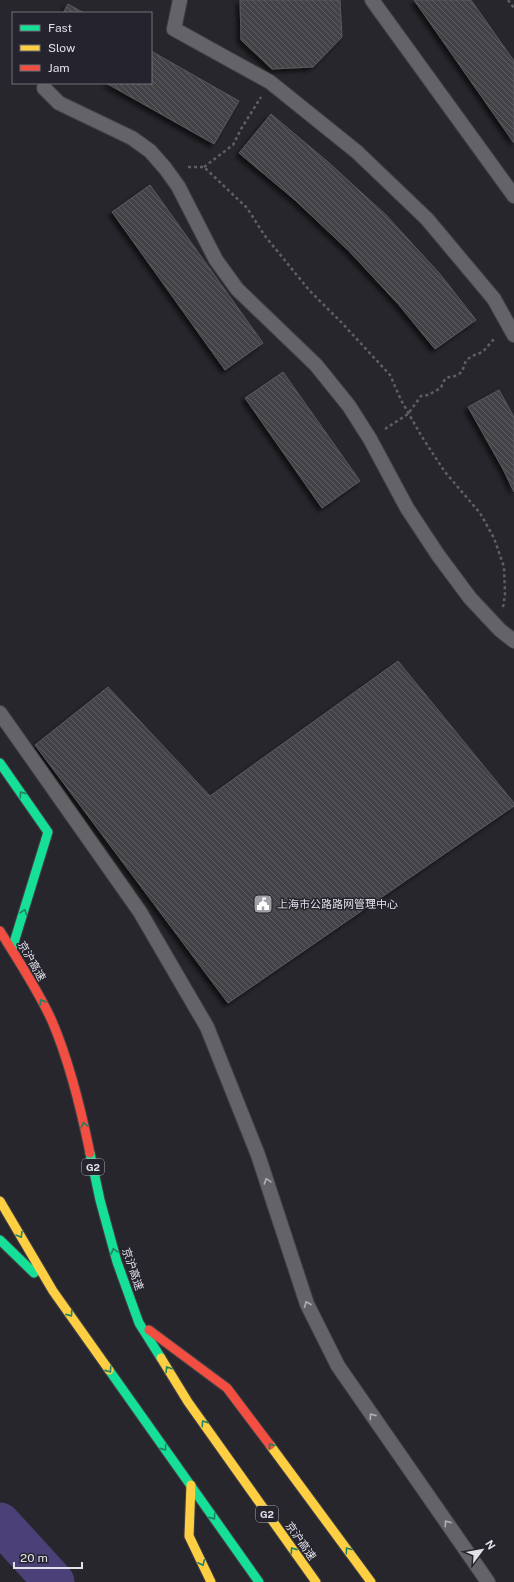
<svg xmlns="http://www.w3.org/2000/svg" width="514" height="1582" viewBox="0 0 514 1582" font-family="'Public Sans','Noto Sans SC',sans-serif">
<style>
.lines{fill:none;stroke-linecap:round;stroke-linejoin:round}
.river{stroke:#4b4078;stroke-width:41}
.building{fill:url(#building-back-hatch);stroke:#5a595e;filter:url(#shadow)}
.lane-casing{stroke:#424246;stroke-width:16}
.fast-casing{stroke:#424246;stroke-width:11}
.slow-casing{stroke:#424246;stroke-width:11}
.jam-casing{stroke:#424246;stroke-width:11}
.path{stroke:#606063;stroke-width:2.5;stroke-dasharray:3 3;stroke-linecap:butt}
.lane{stroke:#646368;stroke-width:14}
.fast{stroke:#16e098;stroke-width:9}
.slow{stroke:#ffcf43;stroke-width:9}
.jam{stroke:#f24e42;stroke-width:9}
.oneway{stroke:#1e8263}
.oneway2{stroke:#b0afb5}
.labels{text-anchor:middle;stroke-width:3;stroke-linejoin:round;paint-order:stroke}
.shield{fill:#25242e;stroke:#a9a8b0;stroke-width:1}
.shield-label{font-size:10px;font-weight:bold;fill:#e2e1e8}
.poi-label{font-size:11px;fill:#e2e1e8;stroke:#25242e;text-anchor:start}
.street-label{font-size:11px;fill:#e2e1e8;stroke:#25242e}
</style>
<defs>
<pattern id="building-back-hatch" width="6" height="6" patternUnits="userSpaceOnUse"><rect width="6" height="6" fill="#434247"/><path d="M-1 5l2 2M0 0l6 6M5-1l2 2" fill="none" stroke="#5e5d62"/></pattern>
<filter id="shadow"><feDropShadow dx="-3.5" dy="3.5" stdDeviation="2" flood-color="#0009"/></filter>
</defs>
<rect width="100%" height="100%" fill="#27262c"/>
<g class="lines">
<polyline class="river" points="0,1523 54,1582"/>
</g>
<g class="building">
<polygon points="240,0 340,0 342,37 313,67 272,69 241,40"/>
<polygon points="414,0 471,0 514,61 514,143"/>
<polygon points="68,4 84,13 63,13"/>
<polygon points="151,51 239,101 214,144 106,83 151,83"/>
<polygon points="271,114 328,162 386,215 440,274 476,320 435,349 399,305 349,251 295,200 239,153"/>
<polygon points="150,185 263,343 225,370 112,212"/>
<polygon points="283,372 360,481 322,508 245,398"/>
<polygon points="499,390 514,417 514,492 503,469 468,407"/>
<polygon points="398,661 514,803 514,806 228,1003 35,745 108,687 210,796"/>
</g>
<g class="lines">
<g class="lane-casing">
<g id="lane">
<polyline points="180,0 174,29 270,82 357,152 427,219 494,299 514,335"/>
<polyline points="372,0 514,196"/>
<polyline points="44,88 59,103 132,138 150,151 165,168 178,186 216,260 237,289 316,365 349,406 370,439 407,508 438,555 470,598 500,630 514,641"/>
<polyline points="0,713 140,912 207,1027 258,1155 307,1304 338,1366 488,1582"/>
</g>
</g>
<g class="fast-casing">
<g id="fast">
<polyline points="0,763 48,832 12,949"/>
<polyline points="90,1153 100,1200 117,1262 139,1323 161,1358"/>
<polyline points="0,1240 34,1273"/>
<polyline points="109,1370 259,1582"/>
</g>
</g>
<g class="slow-casing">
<g id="slow">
<polyline points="0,1201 53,1291 109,1370"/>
<polyline points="161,1358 188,1402 316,1582"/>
<polyline points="270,1445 371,1582"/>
<polyline points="191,1485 189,1536 211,1582"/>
</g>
</g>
<g class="jam-casing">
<g id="jam">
<path d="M0,931C18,960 38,990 52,1021C70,1063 81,1109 90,1153"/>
<polyline points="149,1330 227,1388 270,1445"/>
</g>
</g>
<g class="path">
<polyline points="508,0 514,8"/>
<polyline points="188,167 204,167 247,208 265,236 309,290 342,323 390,375 401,400 422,437 445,472 480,513 494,538 504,567 505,595 503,607"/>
<polyline points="204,167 233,145 241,129 261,97"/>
<path d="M385,429L408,414L421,396L428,395L441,388C446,372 450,380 459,374C464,371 463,366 466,361C471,355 477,355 482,352C487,348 491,342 495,338"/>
</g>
<use href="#lane" class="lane"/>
<use href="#fast" class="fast"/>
<use href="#slow" class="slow"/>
<use href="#jam" class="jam"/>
</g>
<defs><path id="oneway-chevron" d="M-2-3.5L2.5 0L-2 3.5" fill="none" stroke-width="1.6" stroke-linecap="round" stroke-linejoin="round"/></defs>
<g class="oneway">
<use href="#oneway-chevron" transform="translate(22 794) rotate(-125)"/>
<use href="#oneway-chevron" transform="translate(24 912) rotate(-73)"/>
<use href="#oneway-chevron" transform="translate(42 1002) rotate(-119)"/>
<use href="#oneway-chevron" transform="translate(84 1125) rotate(-103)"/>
<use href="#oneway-chevron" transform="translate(20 1235) rotate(59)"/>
<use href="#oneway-chevron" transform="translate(114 1251) rotate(-105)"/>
<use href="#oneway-chevron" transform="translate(70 1314) rotate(55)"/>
<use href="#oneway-chevron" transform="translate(168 1369) rotate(-122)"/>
<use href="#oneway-chevron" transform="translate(109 1370) rotate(55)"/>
<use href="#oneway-chevron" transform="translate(204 1423) rotate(-125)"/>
<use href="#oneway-chevron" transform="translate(271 1446) rotate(-127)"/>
<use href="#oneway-chevron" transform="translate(164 1448) rotate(55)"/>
<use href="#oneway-chevron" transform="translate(213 1517) rotate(55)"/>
<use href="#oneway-chevron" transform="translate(293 1550) rotate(-125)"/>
<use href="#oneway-chevron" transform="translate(348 1550) rotate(-126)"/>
<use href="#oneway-chevron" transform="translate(202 1563) rotate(65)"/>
</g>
<g class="oneway2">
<use href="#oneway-chevron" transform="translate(267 1181) rotate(-108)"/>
<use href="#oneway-chevron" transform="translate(307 1304) rotate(-112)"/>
<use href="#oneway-chevron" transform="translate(372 1416) rotate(-125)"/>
<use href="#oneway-chevron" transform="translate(447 1523) rotate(-125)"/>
</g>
<defs>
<g id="civic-square" transform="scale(1)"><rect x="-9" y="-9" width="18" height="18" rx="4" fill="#a1a0a6" stroke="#25242e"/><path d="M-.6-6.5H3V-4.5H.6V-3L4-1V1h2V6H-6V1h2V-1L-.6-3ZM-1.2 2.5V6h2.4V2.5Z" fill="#fff"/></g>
</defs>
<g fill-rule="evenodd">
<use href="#civic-square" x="263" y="904"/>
</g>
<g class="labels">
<g class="shield">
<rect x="82" y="1159" width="22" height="16" rx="3"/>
<rect x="256" y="1506" width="22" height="16" rx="3"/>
</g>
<g class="shield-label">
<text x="93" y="1171">G2</text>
<text x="267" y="1518">G2</text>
</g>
<g class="poi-label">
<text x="277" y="908">上海市公路路网管理中心</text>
</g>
<g class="street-label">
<text transform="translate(32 961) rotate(60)" y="4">京沪高速</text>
<text transform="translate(133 1269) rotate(71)" y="4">京沪高速</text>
<text transform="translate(301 1541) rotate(55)" y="4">京沪高速</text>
</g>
</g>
<rect x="12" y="12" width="140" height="72" fill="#25242e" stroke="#717078"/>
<rect x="20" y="25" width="20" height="6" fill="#16e098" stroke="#717078"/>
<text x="48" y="32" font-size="12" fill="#e2e1e8">Fast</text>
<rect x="20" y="45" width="20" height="6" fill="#ffcf43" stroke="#717078"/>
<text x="48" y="52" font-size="12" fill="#e2e1e8">Slow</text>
<rect x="20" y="65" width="20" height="6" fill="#f24e42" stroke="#717078"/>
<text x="48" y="72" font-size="12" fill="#e2e1e8">Jam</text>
<g transform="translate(482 1550) rotate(58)" stroke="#25242e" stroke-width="3" paint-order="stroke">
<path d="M0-3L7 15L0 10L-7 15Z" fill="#e2e1e8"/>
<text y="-6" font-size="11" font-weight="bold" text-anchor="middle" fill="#e2e1e8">N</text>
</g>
<path d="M14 1562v6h68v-6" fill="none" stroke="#e2e1e8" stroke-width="2"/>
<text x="20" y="1562" font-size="12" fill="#e2e1e8" stroke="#25242e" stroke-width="3" paint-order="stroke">20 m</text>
</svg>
